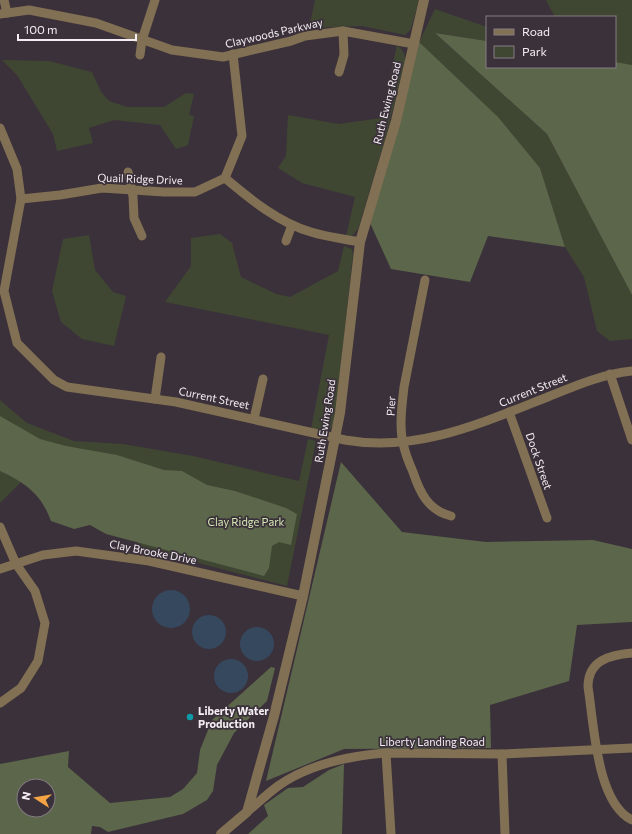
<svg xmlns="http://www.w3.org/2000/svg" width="632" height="834" viewBox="0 0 632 834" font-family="Commissioner,sans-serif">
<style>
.green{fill:#3f4733}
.forest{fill:#5b664a;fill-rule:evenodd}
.water{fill:#36485e}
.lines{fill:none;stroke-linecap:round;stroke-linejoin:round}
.minor{stroke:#817053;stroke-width:9}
.tertiary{stroke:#817053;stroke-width:10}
.culture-dot{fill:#0f9aa8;stroke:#3b313a;stroke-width:1.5}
.labels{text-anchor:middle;stroke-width:3.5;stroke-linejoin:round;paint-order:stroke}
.street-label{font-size:11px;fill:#f4edf3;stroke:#3b313a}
.park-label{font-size:11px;fill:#d6eab5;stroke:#3b313a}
.poi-label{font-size:11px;font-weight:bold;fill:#f4edf3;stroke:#3b313a;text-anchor:start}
</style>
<rect width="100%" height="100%" fill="#3b313a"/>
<g class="green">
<polygon points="315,0 419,0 411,29 405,35 362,26 309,28"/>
<polygon points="546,0 632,0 632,67 615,64 615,17 555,17"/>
<polygon points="435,9 487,27 487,41 435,33 547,134 632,295 632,339 610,341 597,331 584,277 565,247 540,168 419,42"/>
<path d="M397,45C403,50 405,53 405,61L385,140L358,229L352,236H346L355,197L302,183L278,168L286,156L288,115L339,124L381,118Z"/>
<polygon points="2,60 49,61 92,72 101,92 109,101 127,107 164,107 186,93 194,94 189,115 194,116 188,145 176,149 160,125 114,120 89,128 93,143 57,151 53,134 17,75"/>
<polygon points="220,234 232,243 241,277 276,294 290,297 338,271 344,246 352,249 353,254 335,421 329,431 311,429 329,335 165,302 191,266 191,238"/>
<polygon points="89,235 95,270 113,292 126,296 114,346 82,339 61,322 52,291 63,239"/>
<polygon points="0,400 27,423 74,441 123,444 193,456 299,481 308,439 316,441 287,586 137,547 149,491 0,430"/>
<polygon points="0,471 22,481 0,503"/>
</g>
<g class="forest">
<polygon points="435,33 487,41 487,67 615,67 615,62 632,65 632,295 547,134"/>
<polygon points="419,42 498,117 540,168 565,247 488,236 470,282 391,269 370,223"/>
<path d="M0,416L40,439L66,446L117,455L164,470L182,471L207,485L235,491L286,508L297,514L291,545L279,542L272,546L269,568L264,576L106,534L90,525L74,529L51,521C41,494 26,483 0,471Z"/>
<polygon points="341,462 402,532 486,542 593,540 632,549 632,622 577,625 569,681 490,705 491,748 344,749 266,781"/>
<path d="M271,667L275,668L267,701L234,733L217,765L213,791L207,800L183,814L108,832L100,827L92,826L91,834H0V764L69,751L68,767L110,803L170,797L183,789L197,773L200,750L212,720ZM24,786H48V810H24Z"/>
<polygon points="344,764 342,834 248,834 268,816 264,805 288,788 303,787 329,770"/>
</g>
<g class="water">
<circle cx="171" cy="609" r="19"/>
<circle cx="209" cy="632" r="17"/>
<circle cx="257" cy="644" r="17"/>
<circle cx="231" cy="676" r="17"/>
</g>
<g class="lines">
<g class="minor">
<polyline points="4,0 7,13"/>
<polyline points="0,14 29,10 96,23 172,50 223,57 291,41 305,36 343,31 414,44"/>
<polyline points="140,55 142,40 155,0"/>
<polyline points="339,72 344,55 343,31"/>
<path d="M0,128L17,169L21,199L4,291L17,343L54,380L67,387L176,402L345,440C418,453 484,422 550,396C577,385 603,374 632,371"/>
<polyline points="128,172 133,196 134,218 142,236"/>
<path d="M225,178C250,199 279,223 311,232C327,237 344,239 360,242"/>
<polyline points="21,199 60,195 102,188 164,192 195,192 225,178 242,136 233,54"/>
<polyline points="286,241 292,225"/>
<path d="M425,280L404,387C402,405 399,426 403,443C405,453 409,463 413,472C420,493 428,510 451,516"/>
<polyline points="610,374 632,440"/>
<polyline points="155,399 161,357"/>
<polyline points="509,412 547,518"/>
<polyline points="254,419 263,379"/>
<polyline points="0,527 16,564 35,591 45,623 38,661 21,688 0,703"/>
<polyline points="0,569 43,555 76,551 149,561 303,596"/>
<path d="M632,653C610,655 588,660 588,687C594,723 596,802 632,820"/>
<polyline points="386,753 391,834"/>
<polyline points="502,754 505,834"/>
<path d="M247,812C257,804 267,794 278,786C309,764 348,756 386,753L502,754L632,748"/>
</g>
<polyline class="tertiary" points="221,834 247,812 274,716 303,596 340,413 360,242 396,121 424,0"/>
</g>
<circle class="culture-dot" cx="190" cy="717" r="4"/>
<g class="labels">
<g class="street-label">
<text transform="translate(274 33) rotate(-13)" y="4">Claywoods Parkway</text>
<text transform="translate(387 103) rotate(-76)" y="4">Ruth Ewing Road</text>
<text transform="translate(140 179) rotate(2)" y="4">Quail Ridge Drive</text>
<text transform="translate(533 390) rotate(-22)" y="4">Current Street</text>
<text transform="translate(214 398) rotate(12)" y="4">Current Street</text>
<text transform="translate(391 406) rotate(-87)" y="4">Pier</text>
<text transform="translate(325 421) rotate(-81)" y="4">Ruth Ewing Road</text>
<text transform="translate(539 461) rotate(71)" y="4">Dock Street</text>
<text transform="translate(153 552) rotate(11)" y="4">Clay Brooke Drive</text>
<text x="432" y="746">Liberty Landing Road</text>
</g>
<g class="park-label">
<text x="246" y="526">Clay Ridge Park</text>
</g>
<g class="poi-label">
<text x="198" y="715">Liberty Water<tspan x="198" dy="13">Production</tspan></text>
</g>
</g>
<rect x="486" y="16" width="130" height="52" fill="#3b313a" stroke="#857c84"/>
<rect x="494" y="29" width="20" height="6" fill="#817053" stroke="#857c84"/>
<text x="522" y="36" font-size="12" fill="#f4edf3">Road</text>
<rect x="494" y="46" width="20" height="12" fill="#3f4733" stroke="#857c84"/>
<text x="522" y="56" font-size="12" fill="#f4edf3">Park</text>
<g transform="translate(36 798) rotate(282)"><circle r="19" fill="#3b313a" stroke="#857c84"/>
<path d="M0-3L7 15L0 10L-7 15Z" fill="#f4a345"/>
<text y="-6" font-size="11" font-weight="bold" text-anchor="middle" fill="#f4edf3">N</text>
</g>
<path d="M18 34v6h118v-6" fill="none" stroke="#f4edf3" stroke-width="2"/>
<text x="24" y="34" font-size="12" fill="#f4edf3" stroke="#3b313a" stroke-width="3" paint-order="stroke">100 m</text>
</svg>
